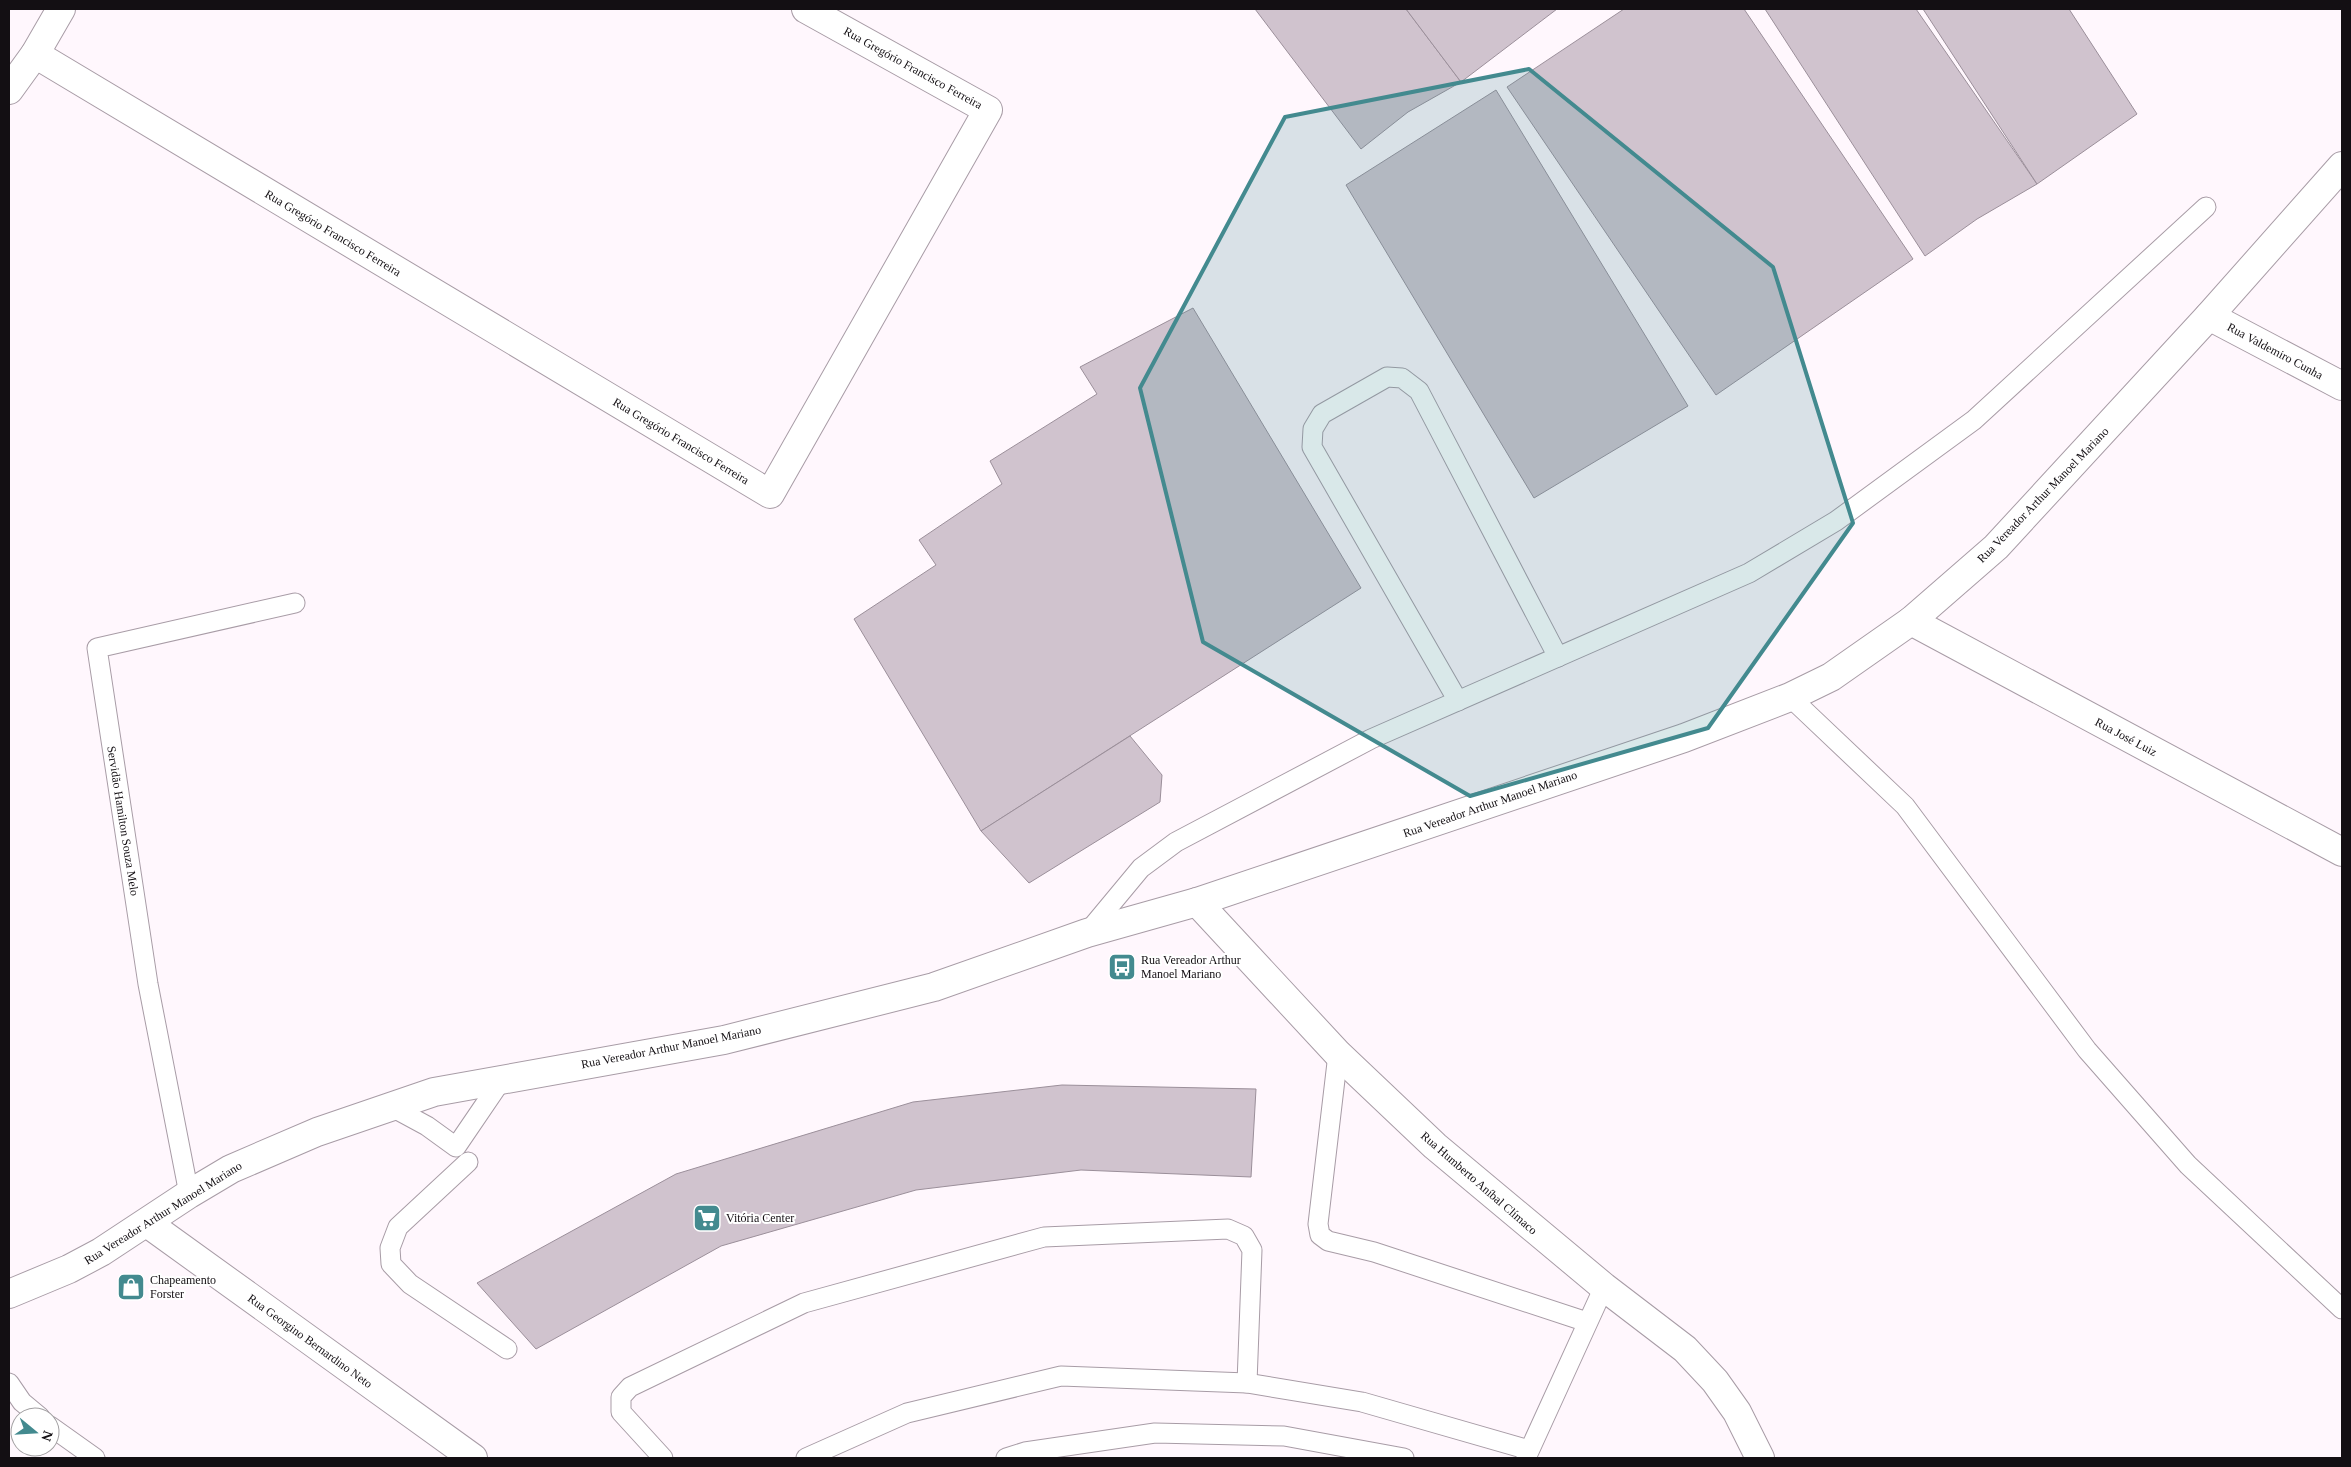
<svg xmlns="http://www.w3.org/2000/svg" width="2351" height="1467" viewBox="0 0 2351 1467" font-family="'Times New Roman',serif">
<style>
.building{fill:#d0c3ce;stroke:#9b8f9a}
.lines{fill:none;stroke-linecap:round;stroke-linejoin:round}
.service-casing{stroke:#a89ca6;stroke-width:21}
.minor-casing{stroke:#a89ca6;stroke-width:30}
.secondary-casing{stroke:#a89ca6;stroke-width:30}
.service{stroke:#fff;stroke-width:19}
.minor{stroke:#fff;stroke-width:28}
.secondary{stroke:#fff;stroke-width:28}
.marked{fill:#438a8f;fill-opacity:0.2;stroke:#438a8f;stroke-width:4;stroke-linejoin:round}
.labels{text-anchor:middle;stroke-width:4;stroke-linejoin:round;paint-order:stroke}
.street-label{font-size:12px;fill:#130f13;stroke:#fff}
.poi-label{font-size:12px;fill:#130f13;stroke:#fff;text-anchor:start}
</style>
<rect width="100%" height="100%" fill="#fff7fd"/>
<g class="building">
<polygon points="1255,9 1406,9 1461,82 1408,112 1361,149"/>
<polygon points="1406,9 1557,9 1461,82"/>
<polygon points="1624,9 1744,9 1913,259 1716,395 1507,87"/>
<polygon points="1765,9 1916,9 2037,184 1977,219 1925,256"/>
<polygon points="1923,9 2069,9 2137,114 2037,184"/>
<polygon points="1496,90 1688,406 1534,498 1346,185"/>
<polygon points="1193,308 1361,588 981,831 854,619 936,565 919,540 1002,484 990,461 1097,394 1080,367"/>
<polygon points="1130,736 1162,775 1160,802 1029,883 981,831"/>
<polygon points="1062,1085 1256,1089 1251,1177 1081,1170 916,1190 721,1246 536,1349 477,1283 676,1174 913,1102"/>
</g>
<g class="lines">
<g class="service-casing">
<g id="service">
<polyline points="1790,697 1905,806 2087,1050 2188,1165 2342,1309"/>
<polyline points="1458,701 1312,447 1313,429 1322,414 1387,377 1402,378 1419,391 1558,657"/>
<polyline points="1087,933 1141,868 1176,842 1371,739 1749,573 1836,521 1974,420 2206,207"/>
<polyline points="1338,1054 1318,1224 1320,1235 1328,1241 1374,1252 1587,1322"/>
<polyline points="390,1106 427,1126 456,1147 503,1078"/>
<polyline points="468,1162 398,1227 390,1248 391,1264 410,1284 507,1349"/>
<polyline points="189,1194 148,984 97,648 295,603"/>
<polyline points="9,1383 22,1402 40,1417"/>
<polyline points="50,1426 95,1458"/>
<polyline points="663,1458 621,1412 621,1397 630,1387 804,1303 1044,1237 1228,1229 1244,1236 1252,1250 1247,1383"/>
<polyline points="806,1458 907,1413 1061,1376 1247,1383 1362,1402 1529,1450"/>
<polyline points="1006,1458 1025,1452 1155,1433 1284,1436 1404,1458"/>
<polyline points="1526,1458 1604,1287"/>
</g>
</g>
<g class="minor-casing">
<g id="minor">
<polyline points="35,54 770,494 988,110 806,9"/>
<polyline points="9,90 35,54 61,9"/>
<polyline points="2209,316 2342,386"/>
<polyline points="1911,621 2342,852"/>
<polyline points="1197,902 1338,1054 1435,1146 1604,1287 1685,1349 1715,1381 1737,1412 1760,1458"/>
<polyline points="147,1223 473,1458"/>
</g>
</g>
<g class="secondary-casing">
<polyline id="secondary" points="9,1294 69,1269 101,1252 189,1194 231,1169 317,1132 434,1092 724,1040 934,987 1087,933 1197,902 1684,738 1790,697 1831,677 1911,621 1996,547 2209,316 2342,166"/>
</g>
<use href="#service" class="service"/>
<use href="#minor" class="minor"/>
<use href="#secondary" class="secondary"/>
</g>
<path class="marked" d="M1529,69L1773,267L1853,523L1708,728L1470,796L1203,642L1140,388L1285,117Z"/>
<defs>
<g id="bus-square" transform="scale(1.4375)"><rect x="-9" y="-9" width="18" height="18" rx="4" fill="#438a8f" stroke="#fff"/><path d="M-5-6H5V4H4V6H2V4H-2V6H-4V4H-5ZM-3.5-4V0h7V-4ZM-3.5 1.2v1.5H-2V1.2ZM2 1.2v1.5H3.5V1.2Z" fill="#fff"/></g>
<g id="supermarket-square" transform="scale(1.4375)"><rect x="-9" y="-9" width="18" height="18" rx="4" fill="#438a8f" stroke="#fff"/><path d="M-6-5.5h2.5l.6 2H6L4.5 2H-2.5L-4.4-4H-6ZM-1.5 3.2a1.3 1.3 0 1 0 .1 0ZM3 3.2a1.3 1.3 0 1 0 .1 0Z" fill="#fff"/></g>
<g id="shop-square" transform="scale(1.4375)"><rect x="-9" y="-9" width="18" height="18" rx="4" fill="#438a8f" stroke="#fff"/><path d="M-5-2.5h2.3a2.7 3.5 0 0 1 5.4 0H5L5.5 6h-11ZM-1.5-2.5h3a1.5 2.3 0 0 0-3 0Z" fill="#fff"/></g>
</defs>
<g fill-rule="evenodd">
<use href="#bus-square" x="1122" y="967"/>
<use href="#supermarket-square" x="707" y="1218"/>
<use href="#shop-square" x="131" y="1287"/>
</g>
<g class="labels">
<g class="street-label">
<text transform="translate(913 68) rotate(29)" y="4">Rua Gregório Francisco Ferreira</text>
<text transform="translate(333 233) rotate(31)" y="4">Rua Gregório Francisco Ferreira</text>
<text transform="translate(2275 351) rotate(28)" y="4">Rua Valdemiro Cunha</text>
<text transform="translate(681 441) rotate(31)" y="4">Rua Gregório Francisco Ferreira</text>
<text transform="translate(2043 495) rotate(-46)" y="4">Rua Vereador Arthur Manoel Mariano</text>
<text transform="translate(2126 737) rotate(28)" y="4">Rua José Luiz</text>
<text transform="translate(1490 804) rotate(-19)" y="4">Rua Vereador Arthur Manoel Mariano</text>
<text transform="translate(123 821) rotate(81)" y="4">Servidão Hamilton Souza Melo</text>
<text transform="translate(671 1047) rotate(-11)" y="4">Rua Vereador Arthur Manoel Mariano</text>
<text transform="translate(1479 1183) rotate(41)" y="4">Rua Humberto Aníbal Clímaco</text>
<text transform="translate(163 1213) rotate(-32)" y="4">Rua Vereador Arthur Manoel Mariano</text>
<text transform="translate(310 1341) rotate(36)" y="4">Rua Georgino Bernardino Neto</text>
</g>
<g class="poi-label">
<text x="1141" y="964">Rua Vereador Arthur<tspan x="1141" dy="14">Manoel Mariano</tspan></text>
<text x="726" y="1222">Vitória Center</text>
<text x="150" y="1284">Chapeamento<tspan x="150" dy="14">Forster</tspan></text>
</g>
</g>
<rect width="2351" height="1467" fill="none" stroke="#130f13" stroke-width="20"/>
<g transform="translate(35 1432) rotate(108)"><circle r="24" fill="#ffffff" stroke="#a19fa1"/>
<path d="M0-4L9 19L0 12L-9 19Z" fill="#438a8f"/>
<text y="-8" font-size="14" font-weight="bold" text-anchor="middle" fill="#130f13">N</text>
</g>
</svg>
